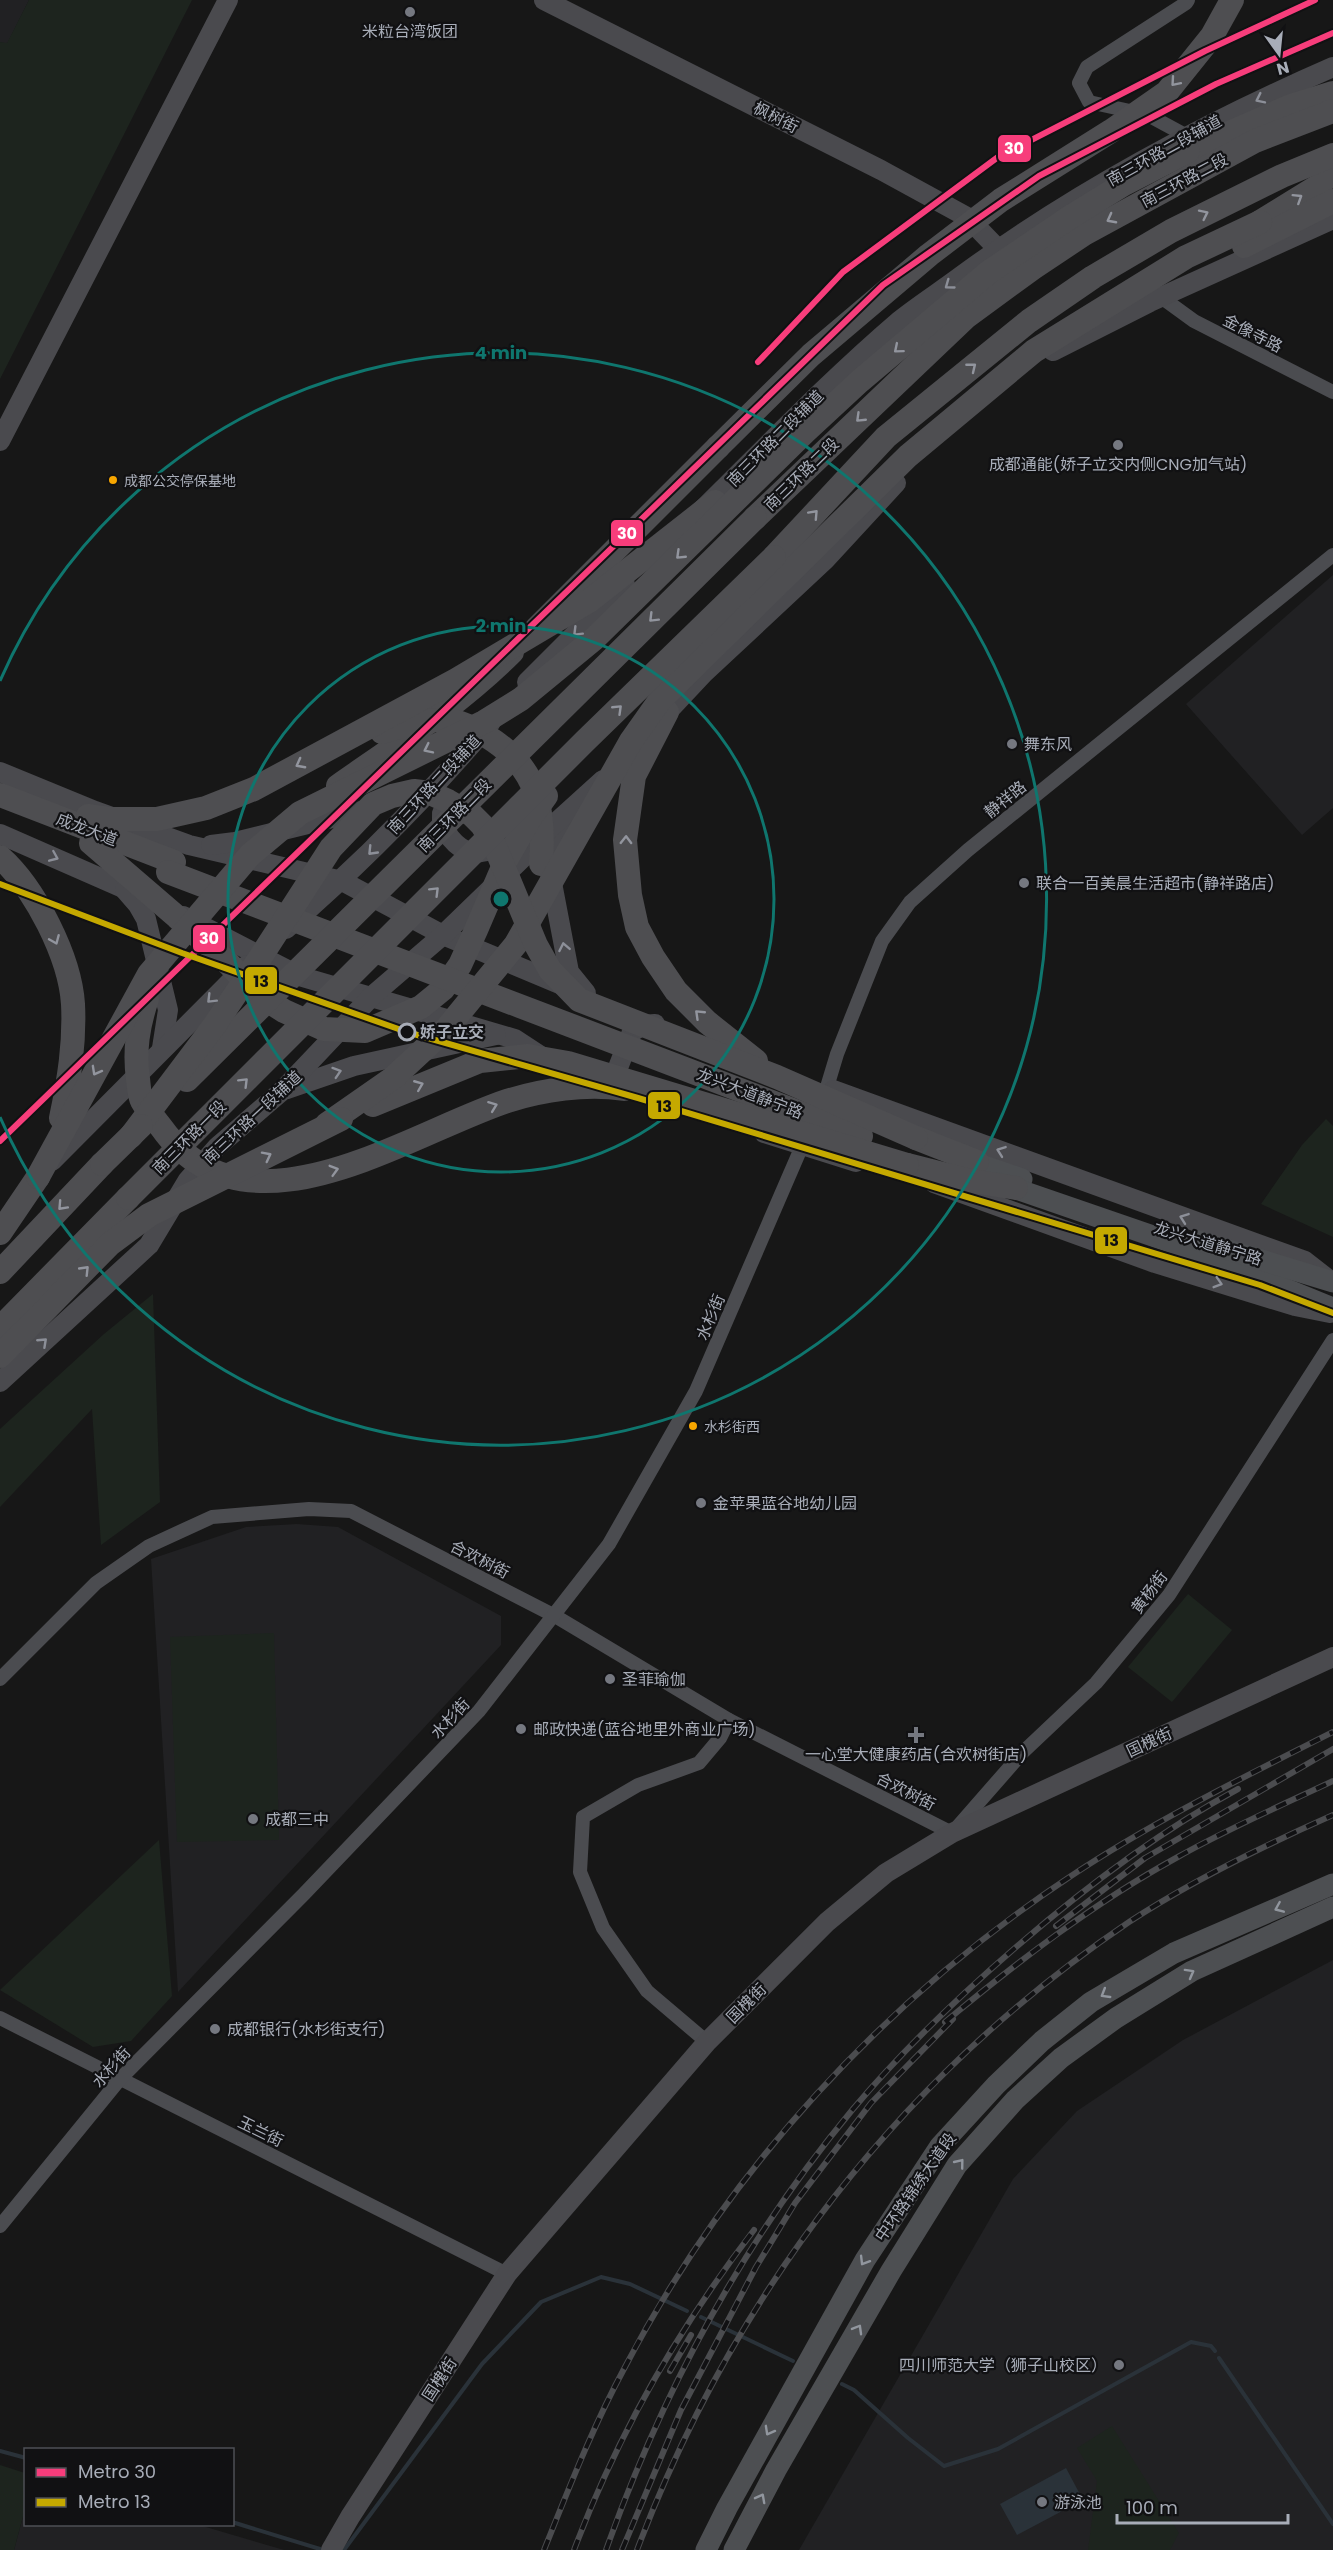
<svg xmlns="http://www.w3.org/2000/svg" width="1333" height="2550" viewBox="0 0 1333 2550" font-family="Poppins,'Noto Sans SC',sans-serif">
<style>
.built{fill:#212123}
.green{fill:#1d241e}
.water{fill:#2a3239}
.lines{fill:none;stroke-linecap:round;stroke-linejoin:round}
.stream{stroke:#2a3239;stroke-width:4}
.street{stroke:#4b4c50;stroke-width:14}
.secondary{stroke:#4a4a4e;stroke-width:20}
.primary{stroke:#4d4f52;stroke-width:21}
.highway{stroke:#4e4e51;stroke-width:24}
.rail-casing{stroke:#4b4c4f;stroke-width:6}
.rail{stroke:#111113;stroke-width:4;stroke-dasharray:11;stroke-linecap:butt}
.highway-bridge{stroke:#4e4e51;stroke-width:24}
.metro-1-casing{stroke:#111113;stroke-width:10}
.metro-2-casing{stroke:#111113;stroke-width:10}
.metro-1{stroke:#f73d7b;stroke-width:6}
.metro-2{stroke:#c5a900;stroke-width:6}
.oneway{stroke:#92959e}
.oneway2{stroke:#8c8f98}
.oneway3{stroke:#91969e}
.ring{fill:none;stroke:#0f766e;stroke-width:3}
.poi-dot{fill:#757880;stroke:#111113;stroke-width:2}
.bus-dot{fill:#f7a600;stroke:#111113;stroke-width:2}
.stop-dot{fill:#111113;stroke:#a8adb8;stroke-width:3}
.labels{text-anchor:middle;stroke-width:4.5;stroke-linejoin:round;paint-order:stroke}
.bus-label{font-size:14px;fill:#a8adb8;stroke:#111113;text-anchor:start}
.poi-label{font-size:16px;fill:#a8adb8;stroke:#111113;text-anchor:start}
.street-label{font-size:16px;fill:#a8adb8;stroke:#111113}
.stop-label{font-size:16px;font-weight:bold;fill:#a8adb8;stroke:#111113;text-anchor:start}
.centre{fill:#0f766e;stroke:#111113;stroke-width:3}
.ring-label{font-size:18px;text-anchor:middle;font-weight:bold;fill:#0f766e;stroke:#111113;stroke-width:4.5;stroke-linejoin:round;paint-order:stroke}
.line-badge{stroke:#111113;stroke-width:2}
.badge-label{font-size:16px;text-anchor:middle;font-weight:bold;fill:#fff}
.pale-badge-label{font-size:16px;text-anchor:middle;font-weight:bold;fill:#111}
</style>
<rect width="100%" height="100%" fill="#171717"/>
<g class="built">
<polygon points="0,0 29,0 7,44 0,42"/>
<polygon points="1333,575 1333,808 1302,835 1186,704"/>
<polygon points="297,1524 338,1527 501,1616 501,1645 178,1992 151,1559 246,1527"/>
<polygon points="1333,1960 1333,2550 799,2550 1013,2179 1077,2111 1183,2040"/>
<polygon points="25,2509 26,2524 199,2525 284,2550 14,2550"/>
</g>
<g class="green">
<polygon points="29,0 192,0 0,379 0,42 7,43"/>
<polygon points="1326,1119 1333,1126 1333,1237 1261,1204 1302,1145"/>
<polygon points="153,1294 160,1502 101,1545 92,1409 0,1507 0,1429 104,1334"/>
<polygon points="1188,1594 1232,1630 1172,1702 1128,1667"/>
<polygon points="274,1633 279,1840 177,1842 170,1637"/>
<polygon points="159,1840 172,1996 131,2041 93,2047 0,1990"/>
<polygon points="1112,2426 1179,2533 1170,2550 1088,2550 1097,2481 1077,2448"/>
<polygon points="0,2465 25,2473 25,2509 14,2550 0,2550"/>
</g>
<polygon class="water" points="1066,2468 1083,2500 1017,2535 1000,2504"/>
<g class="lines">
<g class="stream">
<polyline points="701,2317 793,2361"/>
<polyline points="1219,2358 1333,2524"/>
<polyline points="842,2384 854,2390 908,2438 944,2466 998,2449 1191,2342 1211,2346 1215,2351"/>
<polyline points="0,2451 26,2458"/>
<polyline points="232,2522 320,2549"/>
<polyline points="344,2550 482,2364 541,2302 601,2277 630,2284 687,2311"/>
</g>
<g class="street">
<polyline points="1185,135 1148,115 1089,102 1079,83 1087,67 1186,3 1188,0"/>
<polyline points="1161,297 1194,321 1333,392"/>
<polyline points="824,1097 837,1054 882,941 910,902 968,850 1333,555"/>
<polyline points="0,1679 96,1583 149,1546 212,1517 309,1509 351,1511 555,1616 729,1720 952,1833 1023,1752 1096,1683 1169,1595 1333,1340"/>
<polyline points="0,2018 507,2274"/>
<polyline points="707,2042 647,1991 603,1928 580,1872 583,1817 638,1785 699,1763 720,1738 729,1720"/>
<polyline points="0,2226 120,2079 304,1894 479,1711 609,1544 696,1391 805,1139"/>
</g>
<g class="secondary">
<polyline points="544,0 881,170 967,217 998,249"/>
<polyline points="1053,351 1150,302 1333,219"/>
<polyline points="0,441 228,0"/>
<path d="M702,510C767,446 830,380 899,321C919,305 941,291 961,276C1077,191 1202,124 1333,67"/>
<polyline points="527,682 625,584"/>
<polyline points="658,722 704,673 825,560 896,483"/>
<polyline points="0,772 95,811 189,845 342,881 443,935 562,985"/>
<path d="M442,813C440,830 456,849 473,853C477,854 483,851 488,851"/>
<polyline points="573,819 553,846 548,862 569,972 586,993"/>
<polyline points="0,834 146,898"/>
<polyline points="211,845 235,842 369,809"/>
<polyline points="125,890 138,905 146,919 168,1010 162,1048"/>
<polyline points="183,916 299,976 515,1039 544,1058"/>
<path d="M286,929C360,865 428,796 491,722"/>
<polyline points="610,1088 632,1032 643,1025 655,1024"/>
<polyline points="287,1089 354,1066 496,1035"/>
<polyline points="833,1090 1305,1261 1328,1279"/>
<polyline points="764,1133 856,1162"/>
<polyline points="52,1161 247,965"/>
<polyline points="934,1183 1155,1263 1295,1306 1330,1313"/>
<polyline points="0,1382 149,1245 188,1180 217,1147 282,1091 372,996 443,935 538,843 550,828 603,780"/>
<polyline points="331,2550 350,2517 507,2274 707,2042 827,1922 886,1873 952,1833 1333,1657"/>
</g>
<g class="primary">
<polyline points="961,1158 1022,1179"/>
<polyline points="999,1183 1176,1244 1333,1308"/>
<polyline points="1199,1241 1333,1282"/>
<polyline points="706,2550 727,2508 865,2260 940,2146 996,2085 1042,2041 1091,2002 1174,1953 1333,1884"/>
<polyline points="734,2550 776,2470 891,2271 957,2165 1015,2100 1061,2058 1116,2018 1192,1971 1333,1907"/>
</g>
<g class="highway">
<polyline points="1188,151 1291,106 1333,93"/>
<polyline points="1260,222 1320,185 1333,170"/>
<polyline points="755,518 966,317 1033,268 1084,234 1255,141 1333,111"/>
<polyline points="774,557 886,437 1029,321 1093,277 1171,231 1282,176 1333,155"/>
<polyline points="537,628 718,447"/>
<path d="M338,786C398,744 460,704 512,652"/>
<polyline points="0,795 174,862"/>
<polyline points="916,1138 977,1162"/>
<polyline points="907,1165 966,1180 1016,1188"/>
<polyline points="0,1233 38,1177"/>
<polyline points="0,1272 102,1164"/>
<polyline points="0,1328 128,1198"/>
</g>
<g class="rail-casing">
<g id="rail">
<polyline points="1056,1926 1145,1858 1333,1749"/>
<path d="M945,2022C1017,1962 1094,1903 1176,1858C1227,1829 1280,1806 1333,1781"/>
<polyline points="670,2371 691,2335"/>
<path d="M544,2550C569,2488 593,2426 625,2367C728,2170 885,1999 1071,1876C1154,1821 1244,1777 1333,1732"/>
<path d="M574,2550C617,2436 680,2326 754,2230"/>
<path d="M606,2550C663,2390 744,2240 853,2109C902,2051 957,1998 1015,1948C1083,1889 1158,1832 1238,1789"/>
<polyline points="622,2550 681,2410 756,2267 795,2203 871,2103 953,2019"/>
<path d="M637,2550C734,2293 901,2076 1129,1922C1193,1880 1263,1846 1333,1815"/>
</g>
</g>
<use href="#rail" class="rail"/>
<g class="highway-bridge">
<polyline points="1244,246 1333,201"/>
<polyline points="718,447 811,355 929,255 1001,200 1111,131 1167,92 1212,36 1232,0"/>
<polyline points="667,712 634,776 625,840 630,895 637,927 653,957 676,991 707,1022 756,1061"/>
<path d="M382,732C404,725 431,717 454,721C465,723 478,731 488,737C538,768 545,808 541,864"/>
<polyline points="88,816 109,819 157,819 206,808 254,789 456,680 589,601 715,502"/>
<polyline points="91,843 177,917 229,964 257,994 284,1011 324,1029 365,1031 421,1007 443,989 460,965 476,930 506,860 530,818 546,796"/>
<path d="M0,857C35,888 70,957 73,1004C75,1043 69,1080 61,1118"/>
<polyline points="168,872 861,1136"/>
<path d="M147,999C138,1026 134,1050 138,1079C139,1086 139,1095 142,1101C147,1110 155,1119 161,1127C246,1247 405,1135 507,1101C542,1090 586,1083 624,1089"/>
<polyline points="187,1080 755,518"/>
<polyline points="373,1105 480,1061 528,1056 568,1063 907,1165"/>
<polyline points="327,1124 393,1078 447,1028 516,944 631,741 660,700 908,456 1034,351 1186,257 1260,222"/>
<polyline points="131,1136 214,1026 258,961 331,848 373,804 392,796 414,791 430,793 448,801 472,815 482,825 494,844 536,945 550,970 579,1000 777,1077 916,1138"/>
<polyline points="102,1164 141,1126"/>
<polyline points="38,1177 149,974 250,855 300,813 484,722 521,699 594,639 806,431 860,381 989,272 1072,216 1124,184 1188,151"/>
<polyline points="128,1198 585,741 774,557"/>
<polyline points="0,1356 110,1244 149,1215 341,1119"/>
</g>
<g class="metro-1-casing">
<g id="metro-1">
<polyline points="758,362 843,272 998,157 1205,51 1315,0"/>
<polyline points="0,1141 883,285 1039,176 1216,84 1333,33"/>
</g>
</g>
<g class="metro-2-casing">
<polyline id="metro-2" points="0,884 182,953 407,1032 638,1098 1260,1285 1333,1313"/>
</g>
<use href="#metro-1" class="metro-1"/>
<use href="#metro-2" class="metro-2"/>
</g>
<defs><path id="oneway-chevron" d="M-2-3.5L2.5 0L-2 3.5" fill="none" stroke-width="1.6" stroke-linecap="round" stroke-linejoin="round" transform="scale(1.5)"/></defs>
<g class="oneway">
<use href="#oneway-chevron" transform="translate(1175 82) rotate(131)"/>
<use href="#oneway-chevron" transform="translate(1298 198) rotate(-32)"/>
<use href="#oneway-chevron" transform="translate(1204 214) rotate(-26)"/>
<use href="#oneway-chevron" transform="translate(1111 219) rotate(152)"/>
<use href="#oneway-chevron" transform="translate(898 349) rotate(140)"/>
<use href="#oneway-chevron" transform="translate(972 367) rotate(-39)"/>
<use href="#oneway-chevron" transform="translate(860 418) rotate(136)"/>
<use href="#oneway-chevron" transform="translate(814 514) rotate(-47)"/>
<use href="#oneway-chevron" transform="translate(680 555) rotate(136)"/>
<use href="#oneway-chevron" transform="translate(653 618) rotate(135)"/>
<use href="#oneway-chevron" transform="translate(618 709) rotate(-44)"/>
<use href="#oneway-chevron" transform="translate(428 749) rotate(154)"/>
<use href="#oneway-chevron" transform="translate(300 764) rotate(152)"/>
<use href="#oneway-chevron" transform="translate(626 840) rotate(-89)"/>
<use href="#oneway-chevron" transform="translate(435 891) rotate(-45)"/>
<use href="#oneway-chevron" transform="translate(55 940) rotate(67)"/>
<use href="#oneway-chevron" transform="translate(699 1014) rotate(-136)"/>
<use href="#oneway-chevron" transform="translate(96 1071) rotate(119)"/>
<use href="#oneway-chevron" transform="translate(244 1082) rotate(-45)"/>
<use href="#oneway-chevron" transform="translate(419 1085) rotate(-22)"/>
<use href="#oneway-chevron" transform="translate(493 1106) rotate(-21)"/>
<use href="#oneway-chevron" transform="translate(267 1156) rotate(-27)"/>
<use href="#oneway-chevron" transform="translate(334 1170) rotate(-16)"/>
<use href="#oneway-chevron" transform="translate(62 1206) rotate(133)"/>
<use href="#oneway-chevron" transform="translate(85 1270) rotate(-46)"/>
</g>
<g class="oneway2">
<use href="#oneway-chevron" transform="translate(1260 99) rotate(154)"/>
<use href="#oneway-chevron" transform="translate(949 285) rotate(144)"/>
<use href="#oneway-chevron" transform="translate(577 632) rotate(135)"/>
<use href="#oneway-chevron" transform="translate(372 851) rotate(134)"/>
<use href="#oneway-chevron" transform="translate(54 857) rotate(23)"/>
<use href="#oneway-chevron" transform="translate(564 947) rotate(-101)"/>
<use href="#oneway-chevron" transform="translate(211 999) rotate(135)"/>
<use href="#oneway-chevron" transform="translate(337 1072) rotate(-18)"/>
<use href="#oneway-chevron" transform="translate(1001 1151) rotate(-160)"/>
<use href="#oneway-chevron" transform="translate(1184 1218) rotate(-160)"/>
<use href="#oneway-chevron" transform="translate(1218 1283) rotate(17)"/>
<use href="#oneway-chevron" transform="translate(43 1342) rotate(-43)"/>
</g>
<g class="oneway3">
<use href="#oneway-chevron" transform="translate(1279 1908) rotate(157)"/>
<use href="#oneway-chevron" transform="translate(1190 1973) rotate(-29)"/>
<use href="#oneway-chevron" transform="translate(1105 1994) rotate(149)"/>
<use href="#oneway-chevron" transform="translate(960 2163) rotate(-51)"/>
<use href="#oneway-chevron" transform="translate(864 2261) rotate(121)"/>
<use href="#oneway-chevron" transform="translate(858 2329) rotate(-60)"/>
<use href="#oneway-chevron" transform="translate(769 2431) rotate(119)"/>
<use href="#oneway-chevron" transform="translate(761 2498) rotate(-62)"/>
</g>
<g class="ring">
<circle cx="501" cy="899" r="273"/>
<path d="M0 681A546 546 0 1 1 0 1117"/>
</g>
<g class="poi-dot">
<circle cx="410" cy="12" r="6"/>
<circle cx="1118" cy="445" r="6"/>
<circle cx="1012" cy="744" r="6"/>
<circle cx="1024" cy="883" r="6"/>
<circle cx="701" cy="1503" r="6"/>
<circle cx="610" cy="1679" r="6"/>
<circle cx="521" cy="1729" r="6"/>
<path d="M913 1726h6v6h6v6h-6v6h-6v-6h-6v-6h6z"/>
<circle cx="253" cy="1819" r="6"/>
<circle cx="215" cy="2029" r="6"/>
<circle cx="1119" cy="2365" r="6"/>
<circle cx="1042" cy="2502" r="6"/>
</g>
<g class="bus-dot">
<circle cx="113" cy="480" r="5"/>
<circle cx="693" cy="1426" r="5"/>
</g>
<circle class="stop-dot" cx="407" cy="1032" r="8"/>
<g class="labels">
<g class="bus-label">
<text x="124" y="486">成都公交停保基地</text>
<text x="704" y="1432">水杉街西</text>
</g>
<g class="poi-label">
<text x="410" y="37" text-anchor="middle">米粒台湾饭团</text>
<text x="1118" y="470" text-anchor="middle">成都通能(娇子立交内侧CNG加气站)</text>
<text x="1024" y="750">舞东风</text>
<text x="1036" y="889">联合一百美晨生活超市(静祥路店)</text>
<text x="713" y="1509">金苹果蓝谷地幼儿园</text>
<text x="622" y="1685">圣菲瑜伽</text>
<text x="533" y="1735">邮政快递(蓝谷地里外商业广场)</text>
<text x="916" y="1760" text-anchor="middle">一心堂大健康药店(合欢树街店)</text>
<text x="265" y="1825">成都三中</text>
<text x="227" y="2035">成都银行(水杉街支行)</text>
<text x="1107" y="2371" text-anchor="end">四川师范大学（狮子山校区）</text>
<text x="1054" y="2508">游泳池</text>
</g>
<g class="street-label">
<text transform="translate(776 117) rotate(27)" y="6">枫树街</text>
<text transform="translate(1164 150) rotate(-29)" y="6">南三环路二段辅道</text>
<text transform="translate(1184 180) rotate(-28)" y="6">南三环路二段</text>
<text transform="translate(1253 333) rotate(27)" y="6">金像寺路</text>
<text transform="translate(775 438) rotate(-45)" y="6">南三环路二段辅道</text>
<text transform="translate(801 474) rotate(-44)" y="6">南三环路二段</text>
<text transform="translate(434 784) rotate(-47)" y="6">南三环路二段辅道</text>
<text transform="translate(1005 799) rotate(-39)" y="6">静祥路</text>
<text transform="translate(454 815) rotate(-45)" y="6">南三环路二段</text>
<text transform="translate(87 829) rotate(21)" y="6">成龙大道</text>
<text transform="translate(750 1093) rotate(21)" y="6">龙兴大道静宁路</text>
<text transform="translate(252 1117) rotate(-43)" y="6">南三环路一段辅道</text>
<text transform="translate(189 1137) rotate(-45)" y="6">南三环路一段</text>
<text transform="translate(1208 1243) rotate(17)" y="6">龙兴大道静宁路</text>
<text transform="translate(710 1317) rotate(-67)" y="6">水杉街</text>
<text transform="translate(480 1559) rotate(27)" y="6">合欢树街</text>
<text transform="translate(1149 1592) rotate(-53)" y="6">黄杨街</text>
<text transform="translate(450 1718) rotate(-47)" y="6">水杉街</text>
<text transform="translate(1149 1742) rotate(-25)" y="6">国槐街</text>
<text transform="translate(906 1791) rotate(27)" y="6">合欢树街</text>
<text transform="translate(746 2003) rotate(-45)" y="6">国槐街</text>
<text transform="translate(111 2067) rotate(-48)" y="6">水杉街</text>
<text transform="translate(261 2131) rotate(26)" y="6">玉兰街</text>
<text transform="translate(915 2187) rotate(-55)" y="6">中环路锦绣大道段</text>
<text transform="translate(439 2379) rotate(-57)" y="6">国槐街</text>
</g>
<g class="stop-label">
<text x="420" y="1038">娇子立交</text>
</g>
</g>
<circle cx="501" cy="899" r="9" class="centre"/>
<g class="ring-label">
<text x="501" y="359">4 min</text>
<text x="501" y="632">2 min</text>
</g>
<g class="line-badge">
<rect x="997" y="134" width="35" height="29" rx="6" fill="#f73d7b"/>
<rect x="610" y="519" width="34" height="28" rx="6" fill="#f73d7b"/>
<rect x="192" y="924" width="34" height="29" rx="6" fill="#f73d7b"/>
<rect x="244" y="966" width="34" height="29" rx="6" fill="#c5a900"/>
<rect x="647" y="1091" width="34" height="29" rx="6" fill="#c5a900"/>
<rect x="1094" y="1226" width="34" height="29" rx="6" fill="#c5a900"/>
</g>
<g class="badge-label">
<text x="1014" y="154">30</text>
<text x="627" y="539">30</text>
<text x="209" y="944">30</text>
</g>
<g class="pale-badge-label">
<text x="261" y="987">13</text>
<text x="664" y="1112">13</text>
<text x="1111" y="1246">13</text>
</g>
<rect x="24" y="2448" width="210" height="78" fill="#111113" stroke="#4d4f55" stroke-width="1.5"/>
<rect x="36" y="2468" width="30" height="9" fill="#f73d7b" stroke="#4d4f55" stroke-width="1.5"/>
<text x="78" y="2478" font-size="18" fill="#a8adb8">Metro 30</text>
<rect x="36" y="2498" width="30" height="9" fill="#c5a900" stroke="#4d4f55" stroke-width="1.5"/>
<text x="78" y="2508" font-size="18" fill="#a8adb8">Metro 13</text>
<g transform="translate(1279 54) rotate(165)" stroke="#111113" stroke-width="4.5" paint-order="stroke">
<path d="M0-4.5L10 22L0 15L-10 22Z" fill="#a8adb8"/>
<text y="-9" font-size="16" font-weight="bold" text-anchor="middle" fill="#a8adb8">N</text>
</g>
<path d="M1117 2514v9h171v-9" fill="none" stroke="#a8adb8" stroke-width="3"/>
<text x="1126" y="2514" font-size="18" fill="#a8adb8" stroke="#111113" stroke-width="4.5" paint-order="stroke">100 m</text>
</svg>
